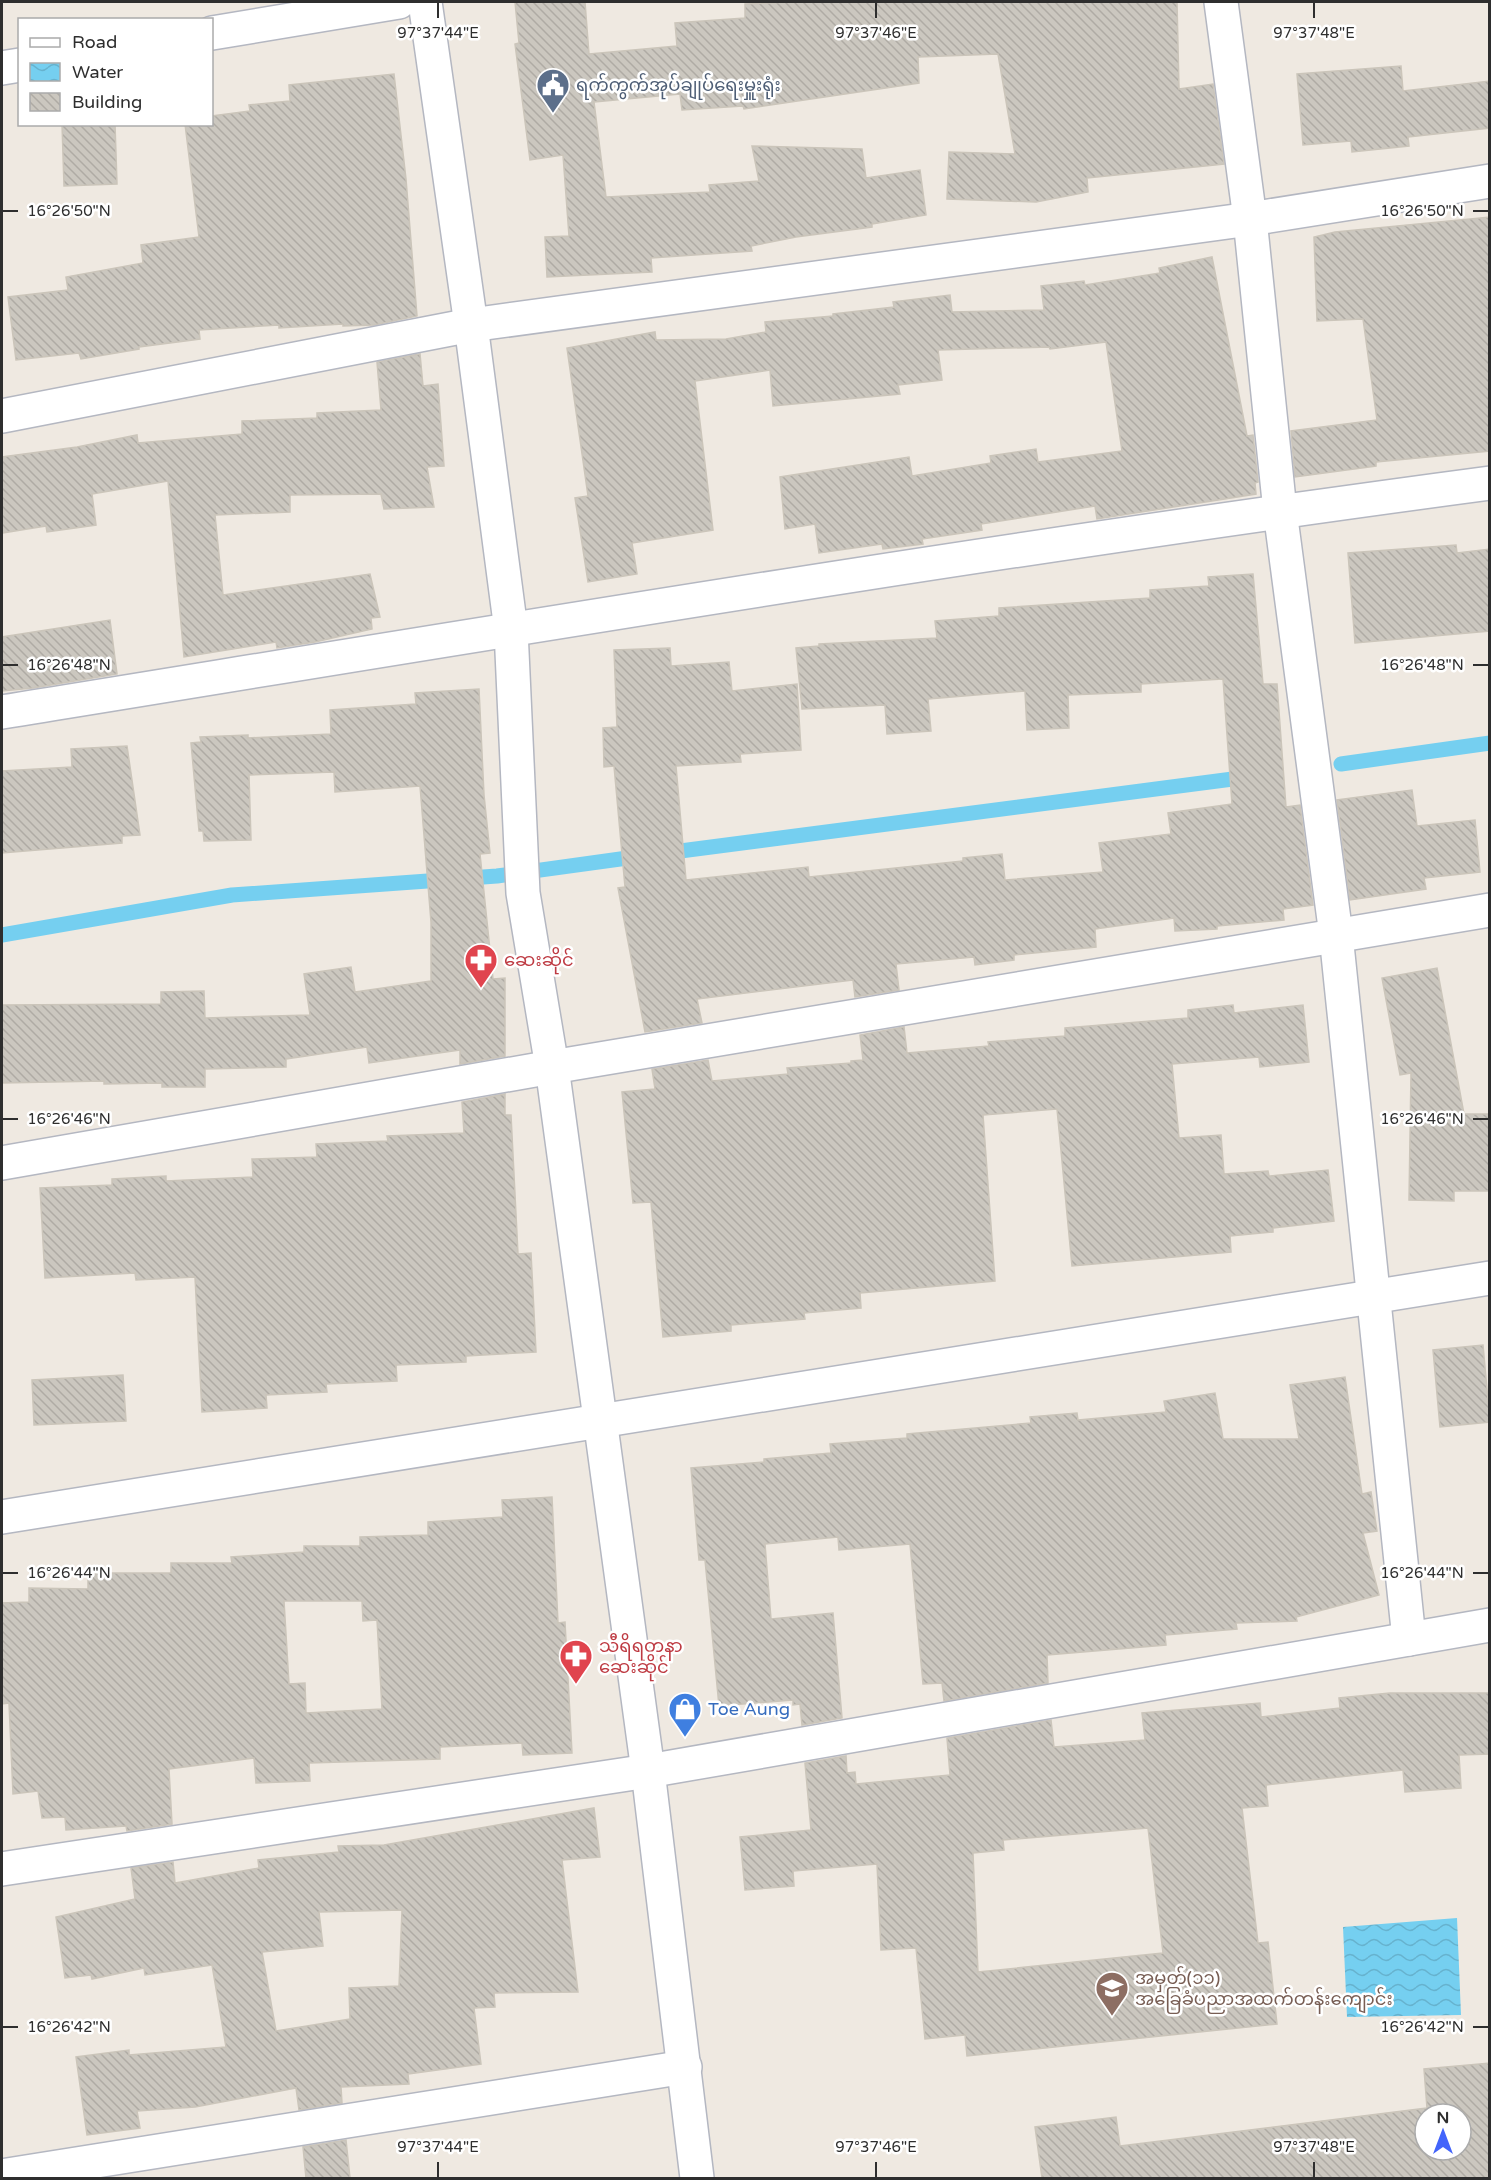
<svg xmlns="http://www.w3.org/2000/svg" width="1491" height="2180" viewBox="0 0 1491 2180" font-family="'Varela Round','Noto Sans Myanmar',sans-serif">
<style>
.water{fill:url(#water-waves)}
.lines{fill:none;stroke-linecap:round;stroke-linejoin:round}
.stream{stroke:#75cff0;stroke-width:15}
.building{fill:url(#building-back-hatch);stroke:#cbc5ba;stroke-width:1.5;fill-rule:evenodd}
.minor-casing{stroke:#b4b7c1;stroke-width:36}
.minor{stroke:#fff;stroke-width:33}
.ticks{fill:none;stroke:#2e2e2e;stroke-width:2}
.labels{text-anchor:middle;stroke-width:5;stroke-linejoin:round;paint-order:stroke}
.service-label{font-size:18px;fill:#4e5e75;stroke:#fff;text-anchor:start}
.health-label{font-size:18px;fill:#be3a42;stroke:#fff;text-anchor:start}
.shop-label{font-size:18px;fill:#366cbe;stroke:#fff;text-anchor:start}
.education-label{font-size:18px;fill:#785e54;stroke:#fff;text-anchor:start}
.ticks-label{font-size:15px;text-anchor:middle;fill:#2e2e2e;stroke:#fff;stroke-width:5;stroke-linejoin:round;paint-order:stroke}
</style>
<defs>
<pattern id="water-waves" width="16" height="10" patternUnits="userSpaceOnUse" patternTransform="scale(1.5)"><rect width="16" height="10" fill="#75cff0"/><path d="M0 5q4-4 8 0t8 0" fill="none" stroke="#66b2ce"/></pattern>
<pattern id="building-back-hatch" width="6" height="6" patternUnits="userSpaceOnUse" patternTransform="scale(1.5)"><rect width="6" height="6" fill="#cbc7bf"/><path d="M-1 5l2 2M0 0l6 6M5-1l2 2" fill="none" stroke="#afaba4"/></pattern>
</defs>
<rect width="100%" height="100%" fill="#efe9e1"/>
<polygon class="water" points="1457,1918 1461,2015 1347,2017 1343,1927"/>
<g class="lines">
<g class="stream">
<polyline points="1341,764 1490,743"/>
<polyline points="665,853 1248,777"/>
<polyline points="2,935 232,895 497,876 642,856"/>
</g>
</g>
<g class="building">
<polygon points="515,2 585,2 589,54 677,46 675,23 745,18 745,4 790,2 1177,2 1179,89 1213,84 1224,164 1087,178 1088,192 1036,202 947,199 949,152 1015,154 998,54 918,57 919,83 744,109 743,106 682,110 680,94 594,102 606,197 710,192 709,185 759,181 752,146 862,149 866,178 920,170 926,215 872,224 872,227 796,237 751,246 752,251 651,258 652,272 547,277 545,237 569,236 563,155 530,160 515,44 519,43"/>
<polygon points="1401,66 1403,91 1490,81 1490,128 1408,137 1409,146 1352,152 1351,141 1303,145 1297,74"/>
<polygon points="394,74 406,179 417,316 374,325 343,326 343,324 279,328 279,325 199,330 200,339 139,347 139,349 81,359 79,353 16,360 8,297 68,290 66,277 143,263 141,245 199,237 185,124 212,124 212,116 250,111 249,105 290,101 289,85"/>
<polygon points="62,124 115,124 117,184 64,186"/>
<polygon points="1490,217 1490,451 1376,462 1376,466 1295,477 1291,431 1377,420 1363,319 1317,321 1314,237 1335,232"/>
<polygon points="1212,257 1247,436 1253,435 1258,482 1255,483 1256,494 1097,519 1095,506 981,524 982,530 922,539 923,544 883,549 882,544 819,553 815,524 785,529 780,477 909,457 912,476 991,463 990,456 1036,449 1038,462 1122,451 1106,342 1050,349 1049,347 938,350 942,380 898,385 900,394 773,406 770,370 695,381 713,530 632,543 637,574 588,582 575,498 588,496 567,348 655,332 656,340 726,339 766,332 765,322 833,316 833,314 894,307 893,302 950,295 952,312 1044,310 1041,286 1084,281 1085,285 1160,273 1159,268"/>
<polygon points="420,354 423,386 438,384 444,466 427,467 434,507 384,509 381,494 290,495 290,512 215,515 223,595 370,574 380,617 371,618 372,629 315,642 277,648 276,642 184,657 168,481 92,494 96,525 47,532 46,526 2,533 2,457 77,447 137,435 138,443 242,434 242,421 317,418 317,413 381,410 377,362"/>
<polygon points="1456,545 1457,553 1490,549 1490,631 1355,643 1348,553"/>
<polygon points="1253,574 1263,684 1277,684 1286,807 1300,805 1313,905 1283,909 1284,920 1217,926 1217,929 1175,931 1174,918 1095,929 1096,947 1014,955 1014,960 975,965 974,957 896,964 899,990 855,997 853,980 697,999 702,1023 645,1032 618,888 625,887 614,766 604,767 603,728 617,727 614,650 670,648 671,666 729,662 732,691 797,684 801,750 740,754 741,762 676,766 686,880 808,867 809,877 963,861 963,858 1002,854 1005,880 1103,872 1099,843 1171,834 1168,813 1232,804 1223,679 1141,684 1141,692 1068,695 1069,728 1027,730 1025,691 928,699 931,731 887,734 885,705 802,709 796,648 819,646 819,644 937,638 935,621 999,616 999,608 1150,598 1150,590 1209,586 1208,577"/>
<polygon points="110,620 117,674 33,688 2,691 2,637"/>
<polygon points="479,689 484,795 490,853 480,854 493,979 505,978 505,1056 460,1064 460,1050 369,1063 367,1047 286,1059 286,1067 205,1069 205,1087 162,1087 162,1083 104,1084 104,1081 2,1083 2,1005 161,1004 161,992 204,991 205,1018 310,1015 304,974 351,967 355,992 431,981 431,922 420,786 335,792 334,772 249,775 251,840 204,841 203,831 199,831 191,743 201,742 200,737 248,735 248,738 331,734 330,710 416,704 415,693"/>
<polygon points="127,746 140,835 122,836 122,843 2,853 2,771 72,767 71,749"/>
<polygon points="1412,790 1417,826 1475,820 1480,872 1424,878 1426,889 1350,900 1337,800"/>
<polygon points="1437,968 1464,1114 1490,1114 1490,1191 1454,1191 1454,1201 1409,1200 1411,1073 1400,1075 1382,978"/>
<polygon points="1233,1005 1234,1013 1303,1005 1309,1062 1260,1067 1259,1057 1172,1064 1179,1138 1221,1135 1224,1174 1268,1171 1269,1176 1328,1170 1334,1221 1273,1228 1273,1232 1230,1236 1231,1252 1072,1266 1057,1109 983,1115 995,1281 860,1293 861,1308 804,1313 805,1319 731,1325 731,1331 663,1337 651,1202 633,1203 622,1092 655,1089 652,1069 708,1060 712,1081 788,1074 787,1068 851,1063 851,1061 863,1060 860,1035 904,1027 907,1053 989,1046 988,1042 1065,1036 1065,1028 1188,1018 1188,1010"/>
<polygon points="505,1094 505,1115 511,1115 518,1254 531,1253 536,1352 466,1356 466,1362 396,1365 397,1381 326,1384 327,1392 266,1395 267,1408 202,1412 195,1277 136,1280 135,1273 45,1278 40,1188 112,1185 112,1179 166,1176 166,1181 253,1177 252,1159 317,1157 316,1144 388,1141 387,1136 464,1133 462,1102"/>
<polygon points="1483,1345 1490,1422 1440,1427 1433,1350"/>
<polygon points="123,1375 126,1421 34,1425 32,1380"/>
<polygon points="1345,1377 1362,1494 1371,1492 1377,1531 1363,1533 1379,1595 1296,1617 1297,1621 1236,1623 1237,1629 1165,1635 1166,1645 1047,1655 1048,1683 944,1701 942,1683 923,1684 910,1544 839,1550 838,1537 765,1544 771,1619 833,1613 842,1718 802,1725 800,1704 793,1705 793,1700 719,1706 705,1560 699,1560 691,1468 764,1462 764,1459 831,1453 830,1444 907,1438 907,1434 1031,1423 1030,1417 1077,1413 1078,1420 1166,1412 1164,1401 1215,1393 1223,1439 1299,1439 1290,1385"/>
<path d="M552,1497L558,1623L565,1622L572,1753L523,1755L522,1743L440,1747V1759L309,1763L310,1781L256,1783L254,1758L169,1769L172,1824L127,1831L126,1826L66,1830L65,1817L42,1818L38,1791L13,1794L9,1703L2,1704V1603L29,1602V1588L88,1589V1573H171V1563H232L231,1557L304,1552V1546H360V1537L428,1535V1522L503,1517L502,1500ZM284,1601H362L363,1621L377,1620L382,1709L306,1713L305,1683L289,1684Z"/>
<path d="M1390,1693H1490V1754L1459,1755L1461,1788L1405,1792L1403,1770L1266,1785L1268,1806L1242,1808L1258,1943L1268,1942L1277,2024L967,2056L965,2035L925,2039L916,1948L881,1950L877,1864L793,1871L794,1886L745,1890L740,1837L811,1830L805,1763L846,1756L847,1773L855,1772L856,1784L950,1775L947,1738L1051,1720L1054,1747L1145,1740L1142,1713L1260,1703L1261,1717L1340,1708L1339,1698ZM1148,1828L1163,1953L978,1972L973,1853L1004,1850L1003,1840Z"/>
<path d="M594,1808L600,1857L562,1860L578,1992L494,1993L495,2007L474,2008L481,2064L408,2074L409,2084L341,2087L342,2103L299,2110L296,2088L195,2107L137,2111L140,2128L87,2135L76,2057L129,2050V2055L226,2047L212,1965L145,1975L144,1968L92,1979L91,1975L65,1978L56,1917L135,1899L131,1868L173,1862L175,1883L259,1868L258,1860L339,1852L338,1846L384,1845ZM402,1910L399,1986L349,1988L350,2019L276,2031L262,1952L323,1946L319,1912Z"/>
<path d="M1490,2063V2178H1042L1035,2127L1116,2117L1120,2146L1427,2108L1424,2069ZM1425,2114H1461V2150H1425Z"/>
<polygon points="346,2140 350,2178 306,2178 303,2147"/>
</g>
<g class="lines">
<g class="minor-casing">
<g id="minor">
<polyline points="425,2 471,325 511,630 523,893 552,1067 648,1771 697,2178"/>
<polyline points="1221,2 1250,219 1280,511 1336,935 1409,1639"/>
<polyline points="212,33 399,2"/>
<polyline points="2,68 20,65"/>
<polyline points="2,416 471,325 1250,219 1490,181"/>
<path d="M2,712C497,632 992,549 1490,483"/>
<polyline points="2,1163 552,1067 1490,910"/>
<polyline points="2,1517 1490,1278"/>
<polyline points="2,1869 648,1771 1490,1625"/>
<polyline points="2,2176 685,2067"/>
</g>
</g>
<use href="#minor" class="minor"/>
</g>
<path class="ticks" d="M438,3V18M876,3V18M1314,3V18M3,211H18M1473,211H1488M3,665H18M1473,665H1488M3,1119H18M1473,1119H1488M3,1573H18M1473,1573H1488M3,2027H18M1473,2027H1488M438,2162V2177M876,2162V2177M1314,2162V2177"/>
<defs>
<g id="civic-pin" transform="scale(1.725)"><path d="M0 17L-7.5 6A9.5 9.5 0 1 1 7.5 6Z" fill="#5c6f8a" stroke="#fff"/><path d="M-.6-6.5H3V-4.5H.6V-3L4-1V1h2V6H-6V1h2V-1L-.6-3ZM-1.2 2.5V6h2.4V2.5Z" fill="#fff"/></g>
<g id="pharmacy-pin" transform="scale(1.725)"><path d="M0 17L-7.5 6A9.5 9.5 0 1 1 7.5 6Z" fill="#e0444e" stroke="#fff"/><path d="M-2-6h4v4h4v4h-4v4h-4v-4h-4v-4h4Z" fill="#fff"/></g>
<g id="shop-pin" transform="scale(1.725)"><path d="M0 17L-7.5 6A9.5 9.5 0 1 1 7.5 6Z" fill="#3f7fe0" stroke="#fff"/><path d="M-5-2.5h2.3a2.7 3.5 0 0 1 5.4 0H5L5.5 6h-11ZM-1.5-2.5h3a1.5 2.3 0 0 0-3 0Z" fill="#fff"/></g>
<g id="school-pin" transform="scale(1.725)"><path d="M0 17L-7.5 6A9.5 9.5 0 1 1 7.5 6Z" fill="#8d6e63" stroke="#fff"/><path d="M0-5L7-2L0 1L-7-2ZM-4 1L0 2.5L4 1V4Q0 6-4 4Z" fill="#fff"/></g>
</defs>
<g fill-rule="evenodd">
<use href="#civic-pin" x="553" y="85"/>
<use href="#pharmacy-pin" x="481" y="960"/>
<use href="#pharmacy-pin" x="576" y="1656"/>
<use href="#shop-pin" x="685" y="1709"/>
<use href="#school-pin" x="1112" y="1988"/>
</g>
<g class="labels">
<g class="service-label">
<text x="576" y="91">ရက်ကွက်အုပ်ချုပ်ရေးမှူးရုံး</text>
</g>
<g class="health-label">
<text x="504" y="966">ဆေးဆိုင်</text>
<text x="599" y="1652">သီရိရတနာ<tspan x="599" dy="21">ဆေးဆိုင်</tspan></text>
</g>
<g class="shop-label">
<text x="708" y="1715">Toe Aung</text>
</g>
<g class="education-label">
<text x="1135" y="1984">အမှတ်(၁၁)<tspan x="1135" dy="21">အခြေခံပညာအထက်တန်းကျောင်း</tspan></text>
</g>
</g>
<g class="ticks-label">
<text x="438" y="38">97°37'44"E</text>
<text x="876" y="38">97°37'46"E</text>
<text x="1314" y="38">97°37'48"E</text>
<text x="69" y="216">16°26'50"N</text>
<text x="1422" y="216">16°26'50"N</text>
<text x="69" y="670">16°26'48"N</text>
<text x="1422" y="670">16°26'48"N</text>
<text x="69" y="1124">16°26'46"N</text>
<text x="1422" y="1124">16°26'46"N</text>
<text x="69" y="1578">16°26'44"N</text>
<text x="1422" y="1578">16°26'44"N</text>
<text x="69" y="2032">16°26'42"N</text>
<text x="1422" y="2032">16°26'42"N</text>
<text x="438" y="2152">97°37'44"E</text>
<text x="876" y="2152">97°37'46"E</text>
<text x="1314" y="2152">97°37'48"E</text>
</g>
<rect width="1491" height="2180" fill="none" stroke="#2e2e2e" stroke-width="6"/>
<rect x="18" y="18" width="195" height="108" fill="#ffffff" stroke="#ababab" stroke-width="1.5"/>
<rect x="30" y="38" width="30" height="9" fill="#ffffff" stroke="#ababab" stroke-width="1.5"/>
<text x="72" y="48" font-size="18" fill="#2e2e2e">Road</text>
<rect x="30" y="63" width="30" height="18" fill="url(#water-waves)" stroke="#ababab" stroke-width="1.5"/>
<text x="72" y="78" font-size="18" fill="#2e2e2e">Water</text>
<rect x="30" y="93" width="30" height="18" fill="url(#building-back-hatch)" stroke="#ababab" stroke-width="1.5"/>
<text x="72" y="108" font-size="18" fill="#2e2e2e">Building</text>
<g transform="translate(1443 2132)"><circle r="28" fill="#ffffff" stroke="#ababab" stroke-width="1.5"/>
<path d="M0-4.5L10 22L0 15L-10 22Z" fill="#4264fb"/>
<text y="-9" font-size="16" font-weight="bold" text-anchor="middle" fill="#2e2e2e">N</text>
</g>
</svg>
